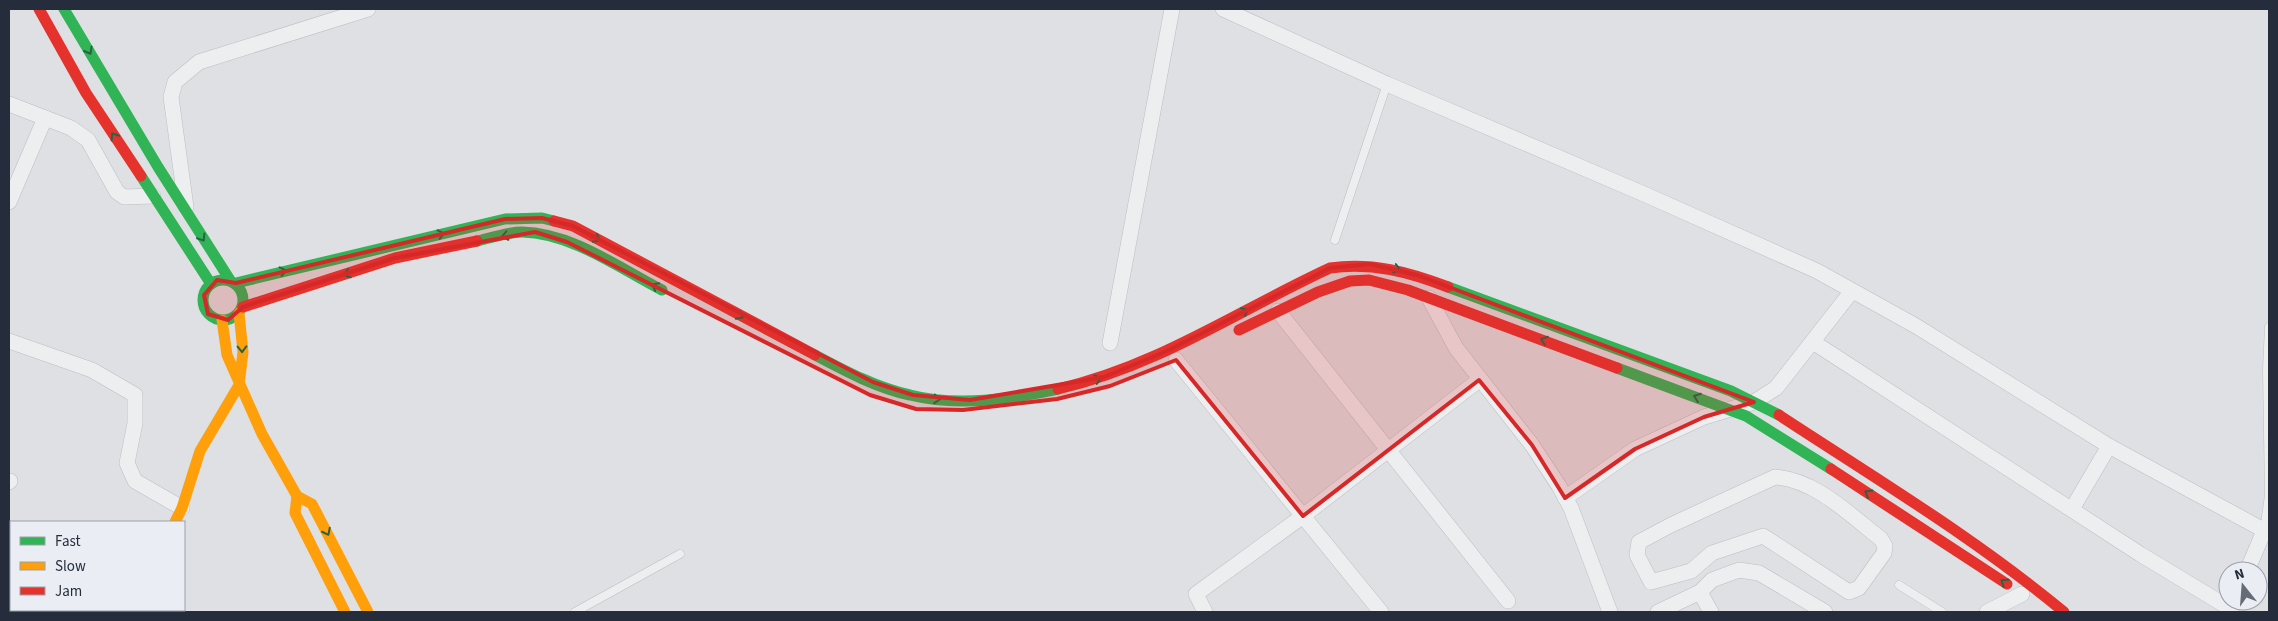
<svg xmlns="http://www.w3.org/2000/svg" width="2278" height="621" viewBox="0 0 2278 621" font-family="'Source Sans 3',sans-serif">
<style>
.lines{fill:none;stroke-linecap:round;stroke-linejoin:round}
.lane-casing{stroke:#bcbec1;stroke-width:9}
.street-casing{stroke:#bcbec1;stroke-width:16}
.lane{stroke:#edeef0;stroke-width:8}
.street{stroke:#edeef0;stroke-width:15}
.fast{stroke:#30b455;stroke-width:11}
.slow{stroke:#ff9f0a;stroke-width:11}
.jam{stroke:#e5322d;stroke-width:11}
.oneway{stroke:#296346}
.marked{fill:#d62828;fill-opacity:0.2;stroke:#d62828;stroke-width:4;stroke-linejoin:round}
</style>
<rect width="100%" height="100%" fill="#dee0e3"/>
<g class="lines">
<g class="lane-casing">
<g id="lane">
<polyline points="1335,240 1387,84"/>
<polyline points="2264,531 2269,495 2267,369 2269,327"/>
<polyline points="1899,585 1942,612"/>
<polyline points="575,612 680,554"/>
</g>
</g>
<g class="street-casing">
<g id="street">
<polyline points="1223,9 1387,84 1644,194 1817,271 1916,326 2109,446 2269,533"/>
<polyline points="9,104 71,128 88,140 117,192 124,197 153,196"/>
<polyline points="9,202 45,118"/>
<polyline points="186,207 171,97 175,82 199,62 368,9"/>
<polyline points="1429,298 1456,348 1532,445 1559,486 1571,508 1610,612"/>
<polyline points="1278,311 1508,601"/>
<polyline points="9,341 92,370 135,395 135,423 127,463 135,481 182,508"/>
<polyline points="1813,342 2140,554 2231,609"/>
<polyline points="1110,343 1172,9"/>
<polyline points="1176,360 1381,612"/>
<path d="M1775,477C1816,480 1850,515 1881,539L1885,546L1884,553L1859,588L1849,592L1763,536L1712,553L1691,571L1651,582L1637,555L1639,542L1671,525Z"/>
<polyline points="9,482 10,481"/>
<polyline points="1565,498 1635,449 1704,417 1754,402 1776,388 1852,291"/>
<polyline points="2072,509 2109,446"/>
<polyline points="2247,571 2264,531"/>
<polyline points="1700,592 1711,612"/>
<polyline points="1205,612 1196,594 1303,516 1479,380"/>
<polyline points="1658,612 1700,592 1712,580 1739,570 1759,573 1825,612"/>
<polyline points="1987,612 2022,594"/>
</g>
</g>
<use href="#lane" class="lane"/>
<use href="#street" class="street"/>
<g class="fast">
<polyline points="64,9 158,167 230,280"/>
<polyline points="141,176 211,284"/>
<path d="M477,241C491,238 507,232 522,232C572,233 619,268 662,290"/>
<circle cx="223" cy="300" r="20"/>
<polyline points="236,283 505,219 542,218 554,221"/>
<polyline points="1448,287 1731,391 1779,415"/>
<path d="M815,355C845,371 877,388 910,395C958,407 1011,399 1058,389"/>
<polyline points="1617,368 1746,416 1831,469"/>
</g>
<g class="slow">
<polyline points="222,320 227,355 262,434 297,496 312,504 368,612"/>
<polyline points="297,496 295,513 345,612"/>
<polyline points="175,522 182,508 200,451 239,385 243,352 239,313"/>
</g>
<g class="jam">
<polyline points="39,9 86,93 141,176"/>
<polyline points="554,221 573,226 815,355"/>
<polyline points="243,307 395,258 477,241"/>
<polyline points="1239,330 1318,292 1350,281 1369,280 1408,290 1617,368"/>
<path d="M1058,389C1158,366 1239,310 1330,268C1372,262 1409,272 1448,287"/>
<path d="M1779,415C1875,478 1975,538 2064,612"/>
<polyline points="1831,469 2007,584"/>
<polyline points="128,612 130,610"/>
</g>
</g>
<defs><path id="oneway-chevron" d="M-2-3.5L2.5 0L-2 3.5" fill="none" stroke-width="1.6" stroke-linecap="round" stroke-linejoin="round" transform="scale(1.25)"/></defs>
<g class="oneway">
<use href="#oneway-chevron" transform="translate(89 51) rotate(60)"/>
<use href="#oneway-chevron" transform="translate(114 136) rotate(-122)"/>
<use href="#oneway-chevron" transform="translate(441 234) rotate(-13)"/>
<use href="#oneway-chevron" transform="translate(505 236) rotate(168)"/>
<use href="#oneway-chevron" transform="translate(202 238) rotate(58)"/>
<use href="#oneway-chevron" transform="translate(597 239) rotate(28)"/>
<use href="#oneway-chevron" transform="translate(1397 269) rotate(16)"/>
<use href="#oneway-chevron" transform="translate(283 271) rotate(-13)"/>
<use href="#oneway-chevron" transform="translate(347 274) rotate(162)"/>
<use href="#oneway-chevron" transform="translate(655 286) rotate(-153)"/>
<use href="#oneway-chevron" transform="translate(1245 311) rotate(-27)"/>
<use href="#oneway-chevron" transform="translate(740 316) rotate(28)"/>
<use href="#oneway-chevron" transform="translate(1544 340) rotate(-160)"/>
<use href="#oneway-chevron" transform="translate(242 349) rotate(89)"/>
<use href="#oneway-chevron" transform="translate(1098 379) rotate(-15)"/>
<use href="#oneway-chevron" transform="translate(1697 397) rotate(-160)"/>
<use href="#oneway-chevron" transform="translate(937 399) rotate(4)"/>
<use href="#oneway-chevron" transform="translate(1868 493) rotate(-149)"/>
<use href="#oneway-chevron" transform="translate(327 532) rotate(63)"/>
<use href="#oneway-chevron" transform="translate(2004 582) rotate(-145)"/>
</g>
<path class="marked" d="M542,218L573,226L873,382L913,395L970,400L1104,377L1167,351L1330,268L1370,264L1417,275L1754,402L1704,417L1635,449L1565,498L1532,445L1479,380L1303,516L1176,360L1110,386L1057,399L963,410L916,409L870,395L567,242L535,232L395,258L243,307L228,320L208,314L204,295L217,280L236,283L505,219Z"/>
<rect width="2278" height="621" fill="none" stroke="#252d3c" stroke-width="20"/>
<rect x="10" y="521" width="175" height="90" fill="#eaeef4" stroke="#9ba1aa"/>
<rect x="20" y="537" width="25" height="8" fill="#30b455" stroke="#9ba1aa"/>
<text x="55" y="546" font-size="15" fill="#252d3c">Fast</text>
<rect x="20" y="562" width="25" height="8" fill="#ff9f0a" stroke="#9ba1aa"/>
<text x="55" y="571" font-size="15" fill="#252d3c">Slow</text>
<rect x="20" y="587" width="25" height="8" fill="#e5322d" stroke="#9ba1aa"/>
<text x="55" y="596" font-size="15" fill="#252d3c">Jam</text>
<g transform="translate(2243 586) rotate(343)"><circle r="24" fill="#eaeef4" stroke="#9ba1aa"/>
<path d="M0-4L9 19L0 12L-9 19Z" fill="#666c76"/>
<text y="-8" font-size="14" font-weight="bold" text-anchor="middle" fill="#252d3c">N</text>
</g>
</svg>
